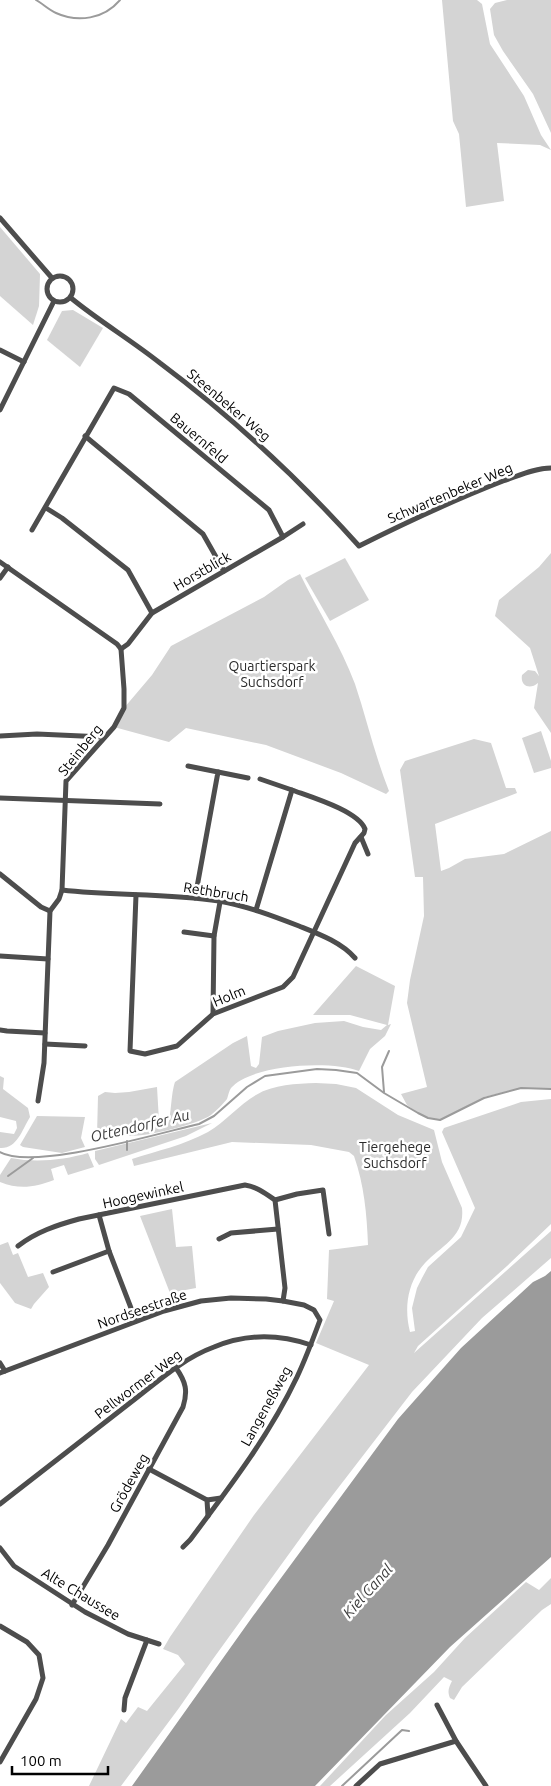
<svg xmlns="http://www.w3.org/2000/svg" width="551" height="1786" viewBox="0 0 551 1786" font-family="Ubuntu,sans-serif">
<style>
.green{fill:#d4d4d4}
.water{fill:#9b9b9b}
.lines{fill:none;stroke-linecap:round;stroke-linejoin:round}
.stream{stroke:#9b9b9b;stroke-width:2}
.minor{stroke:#4d4d4d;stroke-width:5}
.labels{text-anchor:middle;stroke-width:5;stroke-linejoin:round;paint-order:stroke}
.street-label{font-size:14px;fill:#000;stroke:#fff}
.park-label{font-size:14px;fill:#2b2b2b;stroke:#fff}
.water-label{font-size:15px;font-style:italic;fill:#3c3c3c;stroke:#fff}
</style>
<rect width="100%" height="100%" fill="#fff"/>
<g class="green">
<polygon points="442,0 477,0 482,4 490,44 524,96 541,135 551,150 540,145 497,143 504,201 466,207 459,134 453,121"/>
<polygon points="507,0 551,0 551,133 533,94 503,51 494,35 490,9 495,3"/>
<polygon points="0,227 40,274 39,306 33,325 0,296"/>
<polygon points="73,310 103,328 80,367 47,340 62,311"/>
<path d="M551,553V733L534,708L538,683C530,690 520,686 522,675L528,670L535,671L539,676L530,648L495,616L499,600L539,567Z"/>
<polygon points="345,558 369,600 330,621 305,578"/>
<path d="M300,574C318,611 341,646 355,684C367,720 375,756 389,791L386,794L341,773L266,745L186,728L169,742L114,727L124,708L152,675L171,646L264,597L288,580Z"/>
<polygon points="541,731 551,761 551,768 534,773 522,738"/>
<polygon points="474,739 491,743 506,788 515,788 517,793 435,824 441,871 449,868 465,859 504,854 551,831 551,1089 521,1088 484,1097 440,1120 428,1118 418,1113 407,1105 401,1094 427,1087 407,1003 410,980 424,916 423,877 415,877 400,770 405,761"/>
<path d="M356,966L395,986L388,1025L391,1024L385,1036L370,1049L359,1071C331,1060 252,1064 231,1088C229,1091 228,1096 227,1099C223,1104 216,1111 211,1115C196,1125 148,1136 130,1136C125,1136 121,1134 115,1134C108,1135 104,1137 97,1135L98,1096L105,1092L115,1093L129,1092L157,1087L159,1121L163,1124H168C171,1118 171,1093 175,1082L233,1043L247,1036L251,1066L256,1068L259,1064L262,1037L278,1031L315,1023L344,1021L363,1027L381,1030L387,1025L350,1015H313Z"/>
<path d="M0,1076L4,1078L3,1089L28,1108L30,1117C22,1130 17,1149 0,1148V1132L14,1134L17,1128L16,1121L0,1117Z"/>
<path d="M316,1083L336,1084L356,1088L398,1115L434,1130L442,1162L462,1208C465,1237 442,1245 425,1263C407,1282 404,1309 410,1332L415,1331L412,1308L417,1288L422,1278L428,1267L461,1237L475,1208L442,1132L444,1128L521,1102L551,1099V1224L507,1266L418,1346L414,1353L551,1231V1258L482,1318L412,1392L315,1518L213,1659L179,1708L121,1786H89L121,1719L126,1723L138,1707L147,1711L185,1664L178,1655L163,1649L170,1637L254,1515L369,1365L316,1343L334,1301L327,1299L329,1250L368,1245C367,1215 364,1184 354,1156L349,1152L311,1145L232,1142L134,1166L132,1159C157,1151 184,1145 208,1132C225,1122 239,1105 256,1095C274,1084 296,1084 316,1083Z"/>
<polygon points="37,1116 85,1117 81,1138 85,1147 62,1153 23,1147 20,1145"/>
<polygon points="212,1123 186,1136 99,1165 95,1159 95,1151"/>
<path d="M88,1153L94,1167L68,1175L64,1165L51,1169L54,1180C35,1187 20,1190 0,1182V1175L11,1158C36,1163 64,1160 88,1153Z"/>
<polygon points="172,1209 176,1247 192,1246 196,1288 170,1293 140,1216"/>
<polygon points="8,1242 13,1255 18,1253 28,1277 43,1273 49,1287 34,1304 31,1309 15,1303 0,1283 0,1245"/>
<path d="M551,1578V1604L542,1610L462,1687L454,1700L450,1698C447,1691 449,1687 452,1681L444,1677L410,1713L330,1786H320L386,1715L434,1672L465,1638L526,1582L539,1590Z"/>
</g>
<polygon class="water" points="551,1271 551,1557 450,1647 315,1786 132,1786 253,1616 398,1419 461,1348 533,1282 545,1276"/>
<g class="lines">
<g class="stream">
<path d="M36,0C43,4 49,10 56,13C78,23 104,19 120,0"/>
<polyline points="384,1092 382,1067 389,1051"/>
<polyline points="127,1141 127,1150"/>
<path d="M0,1152C33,1171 159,1133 199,1124L214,1116L247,1087L265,1076L317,1069L336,1070L357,1073L384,1093L418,1113L428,1118L440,1120L484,1098L521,1088L551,1089"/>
<polyline points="8,1176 33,1158"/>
<polyline points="342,1786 402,1730 409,1731"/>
</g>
<g class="minor">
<polyline points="0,218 52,278"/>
<circle cx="60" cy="289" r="13"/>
<path d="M71,298C99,321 131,340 160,363C232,417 299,479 359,546C407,522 454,500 503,481C518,476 535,468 551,468"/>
<polyline points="0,350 24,362"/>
<polyline points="0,410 54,301"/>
<polyline points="85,436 203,534 224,571"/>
<polyline points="46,508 62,518 128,570 152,613"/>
<polyline points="32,530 114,388 129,394 269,510 283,537"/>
<polyline points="0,562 117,644 121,649 124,689 124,708 114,727 66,781 62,890 59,899 50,911 44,1063 38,1101"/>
<polyline points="0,578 8,567"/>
<polyline points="121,649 128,644 152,613 283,537 303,524"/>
<polyline points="0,736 37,734 104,737"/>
<polyline points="188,766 218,772 195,898"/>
<polyline points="218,772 248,778"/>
<polyline points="0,798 160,804"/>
<polyline points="361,837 368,854"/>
<polyline points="0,874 41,907 50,911"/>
<path d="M62,890C114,896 167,893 219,901C247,906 273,916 299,926C319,934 341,942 355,958"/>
<path d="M136,895L130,1051L145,1054L177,1046L213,1014L283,987L293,977L355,843L364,833L365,829C358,811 311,797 292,790"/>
<polyline points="256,910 292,790 260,779"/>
<polyline points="184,932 214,936"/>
<polyline points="0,956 48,959"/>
<polyline points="213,1014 214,936 220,902"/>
<polyline points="0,1030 7,1031 45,1033"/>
<polyline points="45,1044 85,1046"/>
<polyline points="275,1200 297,1194 323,1190 329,1234"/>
<polyline points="99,1215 109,1251 136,1321"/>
<polyline points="219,1239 231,1233 278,1229"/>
<path d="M18,1246C36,1232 57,1225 79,1219L245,1185C257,1187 265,1193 275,1200L285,1288L283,1301"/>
<polyline points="53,1272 109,1251"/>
<polyline points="0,1363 5,1371"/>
<path d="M0,1373L164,1311L201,1301L231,1298L266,1299L283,1301L304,1305L314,1310L320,1320C313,1339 306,1358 297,1377C269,1436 229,1488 190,1540L183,1547"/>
<polyline points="149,1469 207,1500 208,1516"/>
<polyline points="207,1500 221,1498"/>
<path d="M0,1504C42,1471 84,1439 126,1406C154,1385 181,1359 214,1347C245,1334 279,1334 311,1345"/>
<polyline points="0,1548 14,1566 85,1612 128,1634 159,1644"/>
<path d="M72,1605L108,1545L183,1407C188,1391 186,1382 176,1368"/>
<polyline points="0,1626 27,1642 39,1655 43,1678 36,1699 0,1762"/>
<polyline points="437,1705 456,1741 486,1786"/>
<polyline points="124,1710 125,1698 147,1640"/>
<polyline points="356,1786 380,1764 456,1741"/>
</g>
</g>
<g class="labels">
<g class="street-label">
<text transform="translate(229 405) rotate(40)" y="5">Steenbeker Weg</text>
<text transform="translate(199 438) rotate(40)" y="5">Bauernfeld</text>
<text transform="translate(450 493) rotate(-23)" y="5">Schwartenbeker Weg</text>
<text transform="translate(202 571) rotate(-30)" y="5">Horstblick</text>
<text transform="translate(80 750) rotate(-51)" y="5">Steinberg</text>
<text transform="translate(216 892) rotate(9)" y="5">Rethbruch</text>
<text transform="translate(229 996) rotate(-22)" y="5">Holm</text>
<text transform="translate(143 1195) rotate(-12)" y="5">Hoogewinkel</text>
<text transform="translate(142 1309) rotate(-19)" y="5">Nordseestraße</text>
<text transform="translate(138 1384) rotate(-37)" y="5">Pellwormer Weg</text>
<text transform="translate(266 1406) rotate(-61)" y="5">Langeneßweg</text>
<text transform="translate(129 1483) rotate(-61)" y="5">Grödeweg</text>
<text transform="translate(81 1594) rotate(31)" y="5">Alte Chaussee</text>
</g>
<g class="park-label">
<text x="272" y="671">Quartierspark<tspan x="272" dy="16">Suchsdorf</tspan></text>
<text x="395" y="1152">Tiergehege<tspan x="395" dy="16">Suchsdorf</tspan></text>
</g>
<g class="water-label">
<text transform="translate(140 1126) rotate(-13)" y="5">Ottendorfer Au</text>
<text transform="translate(368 1591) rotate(-48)" y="5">Kiel Canal</text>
</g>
</g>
<path d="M12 1766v8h96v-8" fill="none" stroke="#000000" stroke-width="2.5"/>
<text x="20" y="1766" font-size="15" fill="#000000" stroke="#ffffff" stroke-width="4" paint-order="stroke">100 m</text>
</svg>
